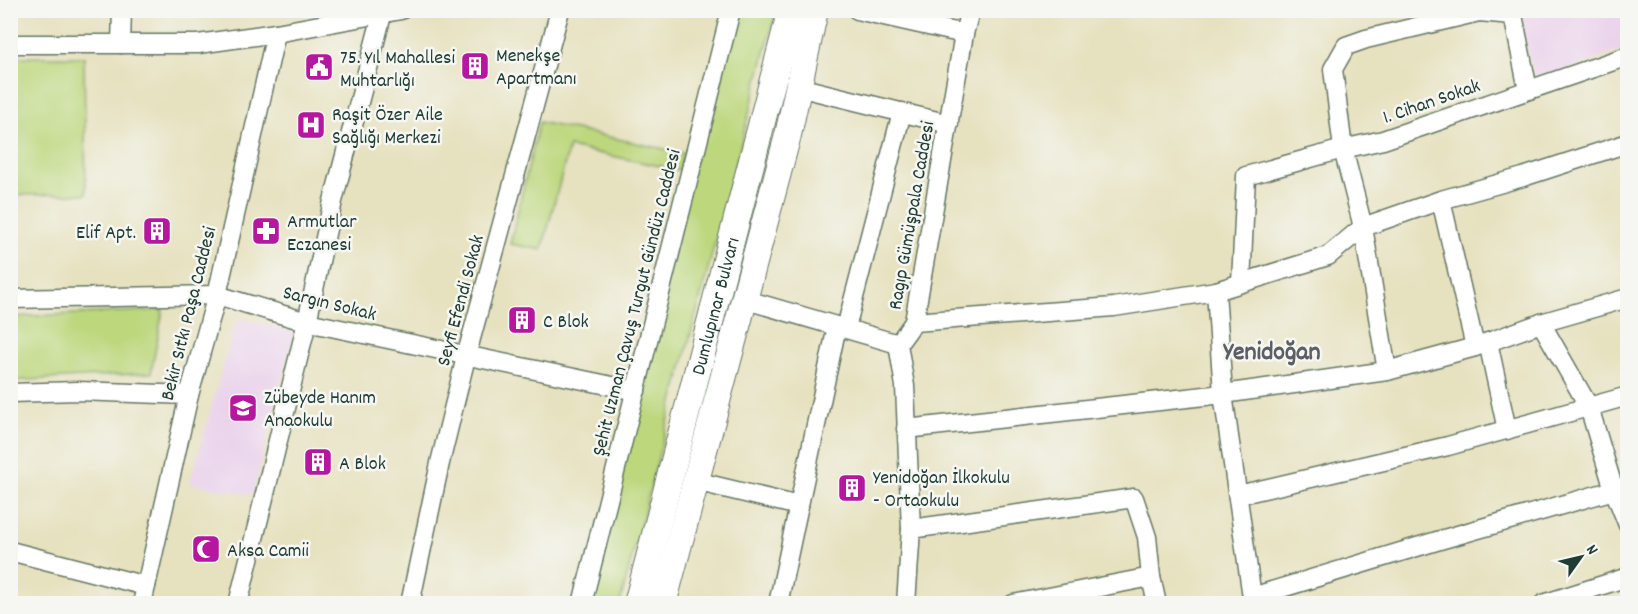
<svg xmlns="http://www.w3.org/2000/svg" width="1638" height="614" viewBox="0 0 1638 614" font-family="Dekko,sans-serif">
<style>
.built{fill:#ead1ec}
.green{fill:#bcd77c;stroke:#6e8a58;stroke-width:1.5}
.lines{fill:none;stroke-linecap:round;stroke-linejoin:round}
.street-casing{stroke:#657664;stroke-width:21}
.secondary-casing{stroke:#657664;stroke-width:28}
.street{stroke:#fff;stroke-width:18}
.secondary{stroke:#fff;stroke-width:26}
.labels{text-anchor:middle;stroke-width:5;stroke-linejoin:round;paint-order:stroke}
.poi-label{font-size:20px;fill:#1f3d34;stroke:#f6f6f2;text-anchor:start}
.street-label{font-size:20px;fill:#1f3d34;stroke:#f6f6f2}
.district-label{font-size:26px;font-weight:bold;fill:#5c5f65;stroke:#f6f6f2}
</style>
<rect width="100%" height="100%" fill="#f6f6f2"/>
<filter id="ink" filterUnits="userSpaceOnUse"><feTurbulence type="fractalNoise" baseFrequency=".0167" numOctaves="2"/><feDisplacementMap in="SourceGraphic" scale="12" xChannelSelector="R" yChannelSelector="G"/><feConvolveMatrix kernelMatrix="1 2 1 2 8 2 1 2 1" color-interpolation-filters="sRGB"/></filter>
<filter id="wash" filterUnits="userSpaceOnUse"><feTurbulence type="fractalNoise" baseFrequency=".008" numOctaves="4" result="noise"/><feDisplacementMap in="SourceGraphic" scale="24" xChannelSelector="R" yChannelSelector="G"/><feGaussianBlur stdDeviation="1.35" result="paint"/><feColorMatrix in="noise" values="0 0 0 0 0 0 0 0 0 0 0 0 0 0 0 0 0 1.4 0 .05"/><feComposite in="paint" operator="in"/></filter>
<g filter="url(#wash)">
<rect width="100%" height="100%" fill="#e6e1be"/>
<g class="built">
<polygon points="1517,11 1621,11 1627,28 1627,48 1536,82"/>
<polygon points="241,319 247,320 294,332 253,495 190,483 235,324"/>
</g>
<g class="green">
<polygon points="731,11 776,11 620,603 585,604"/>
<polygon points="11,57 84,57 86,194 13,195"/>
<polygon points="539,122 683,153 679,170 569,147 542,250 510,244"/>
<polygon points="163,310 151,373 11,381 11,317"/>
</g>
</g>
<g filter="url(#ink)">
<g class="lines">
<g class="street-casing">
<g id="street">
<polyline points="857,10 964,34"/>
<polyline points="1479,10 1479,12 1513,15 1528,90"/>
<polyline points="10,44 198,44 276,33 401,10"/>
<polyline points="121,44 122,10"/>
<polyline points="798,87 949,124"/>
<polyline points="1441,200 1475,347"/>
<polyline points="1241,283 1246,176 1343,149 1383,140 1628,56"/>
<polyline points="1216,291 1223,394 1253,604"/>
<polyline points="10,299 217,295 307,322 636,391"/>
<polyline points="743,299 898,344"/>
<polyline points="914,322 1114,307 1216,291 1328,256 1363,227 1441,200 1523,177 1628,143"/>
<polyline points="1541,323 1589,407 1614,490 1628,525"/>
<polyline points="846,328 902,112"/>
<polyline points="1488,342 1507,430"/>
<polyline points="1387,371 1363,227 1343,149 1333,69 1346,46 1366,39 1479,12"/>
<polyline points="10,393 78,391 189,395"/>
<polyline points="906,429 1223,394 1387,371 1475,347 1541,323 1628,298"/>
<polyline points="695,481 799,506"/>
<polyline points="1238,495 1448,446 1628,396"/>
<polyline points="911,529 1134,498 1147,537 1151,577 1157,604"/>
<polyline points="10,551 146,586"/>
<polyline points="1252,597 1440,540 1628,486"/>
<polyline points="142,604 189,395 217,295 276,33"/>
<polyline points="238,604 307,322 333,201 382,15"/>
<polyline points="410,604 440,463 466,357 560,10"/>
<polyline points="582,604 731,10"/>
<polyline points="778,604 837,326"/>
<polyline points="906,604 911,529 905,386 898,344 914,322 964,34 970,10"/>
<polyline points="1013,604 1151,577"/>
<polyline points="1543,604 1628,577"/>
</g>
</g>
<g class="secondary-casing">
<g id="secondary">
<path id="s1" d="M637,604L791,10"/>
<polyline points="663,604 788,135 815,10"/>
</g>
</g>
<use href="#street" class="street"/>
<use href="#secondary" class="secondary"/>
</g>
</g>
<defs>
<g id="building-square" transform="scale(1.5)"><rect x="-9" y="-9" width="18" height="18" rx="4" fill="#b5179e" stroke="#f6f6f2"/><path d="M-4-6H4V6H1V3H-1V6H-4ZM-2.5-4.3h1.7v1.8h-1.7ZM.8-4.3h1.7v1.8H.8ZM-2.5-1h1.7V.8h-1.7ZM.8-1h1.7V.8H.8Z" fill="#fff"/></g>
<g id="civic-square" transform="scale(1.5)"><rect x="-9" y="-9" width="18" height="18" rx="4" fill="#b5179e" stroke="#f6f6f2"/><path d="M-.6-6.5H3V-4.5H.6V-3L4-1V1h2V6H-6V1h2V-1L-.6-3ZM-1.2 2.5V6h2.4V2.5Z" fill="#fff"/></g>
<g id="hospital-square" transform="scale(1.5)"><rect x="-9" y="-9" width="18" height="18" rx="4" fill="#b5179e" stroke="#f6f6f2"/><path d="M-5-5h3v3.5h4V-5h3V5h-3V1.5h-4V5h-3Z" fill="#fff"/></g>
<g id="pharmacy-square" transform="scale(1.5)"><rect x="-9" y="-9" width="18" height="18" rx="4" fill="#b5179e" stroke="#f6f6f2"/><path d="M-2-6h4v4h4v4h-4v4h-4v-4h-4v-4h4Z" fill="#fff"/></g>
<g id="school-square" transform="scale(1.5)"><rect x="-9" y="-9" width="18" height="18" rx="4" fill="#b5179e" stroke="#f6f6f2"/><path d="M0-5L7-2L0 1L-7-2ZM-4 1L0 2.5L4 1V4Q0 6-4 4Z" fill="#fff"/></g>
<g id="mosque-square" transform="scale(1.5)"><rect x="-9" y="-9" width="18" height="18" rx="4" fill="#b5179e" stroke="#f6f6f2"/><path d="M3.5-4.9A6 6 0 1 0 3.5 4.9A5 5 0 1 1 3.5-4.9Z" fill="#fff"/></g>
</defs>
<g fill-rule="evenodd">
<use href="#building-square" x="475" y="66"/>
<use href="#civic-square" x="319" y="67"/>
<use href="#hospital-square" x="311" y="125"/>
<use href="#building-square" x="157" y="231"/>
<use href="#pharmacy-square" x="266" y="231"/>
<use href="#building-square" x="522" y="320"/>
<use href="#school-square" x="243" y="408"/>
<use href="#building-square" x="318" y="462"/>
<use href="#building-square" x="852" y="488"/>
<use href="#mosque-square" x="206" y="549"/>
</g>
<g class="labels">
<g class="poi-label">
<text x="496" y="61">Menekşe<tspan x="496" dy="23">Apartmanı</tspan></text>
<text x="340" y="63">75. Yıl Mahallesi<tspan x="340" dy="23">Muhtarlığı</tspan></text>
<text x="332" y="120">Raşit Özer Aile<tspan x="332" dy="23">Sağlığı Merkezi</tspan></text>
<text x="287" y="227">Armutlar<tspan x="287" dy="23">Eczanesi</tspan></text>
<text x="136" y="238" text-anchor="end">Elif Apt.</text>
<text x="543" y="327">C Blok</text>
<text x="264" y="403">Zübeyde Hanım<tspan x="264" dy="23">Anaokulu</tspan></text>
<text x="339" y="469">A Blok</text>
<text x="873" y="483">Yenidoğan İlkokulu<tspan x="873" dy="23">- Ortaokulu</tspan></text>
<text x="227" y="556">Aksa Camii</text>
</g>
<g class="street-label">
<text transform="translate(1431 100) rotate(-19)" y="7">1. Cihan Sokak</text>
<text transform="translate(910 215) rotate(-80)" y="7">Ragıp Gümüşpala Caddesi</text>
<text transform="translate(459 300) rotate(-75)" y="7">Seyfi Efendi Sokak</text>
<text transform="translate(330 302) rotate(14)" y="7">Sargın Sokak</text>
<text transform="translate(635 302) rotate(-76)" y="7">Şehit Uzman Çavuş Turgut Gündüz Caddesi</text>
<text dy="7" stroke="none"><textPath href="#s1" startOffset="308">Dumlupınar Bulvarı</textPath></text>
<text transform="translate(187 313) rotate(-76)" y="7">Bekir Sıtkı Paşa Caddesi</text>
</g>
<g class="district-label">
<text x="1272" y="359">Yenidoğan</text>
</g>
</g>
<rect width="1638" height="614" fill="none" stroke="#f6f6f2" stroke-width="36"/>
<g transform="translate(1581 557) rotate(56)" stroke="#f6f6f2" stroke-width="4.5" paint-order="stroke">
<path d="M0-4.5L10 22L0 15L-10 22Z" fill="#1f3d34"/>
<text y="-9" font-size="16" font-weight="bold" text-anchor="middle" fill="#1f3d34">N</text>
</g>
</svg>
